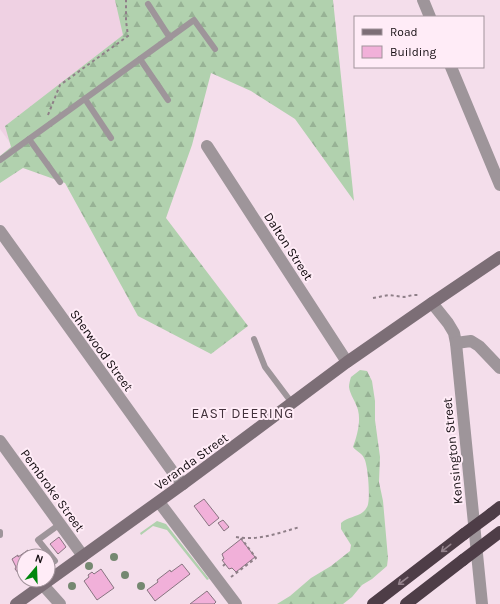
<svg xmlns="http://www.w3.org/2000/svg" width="500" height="604" viewBox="0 0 500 604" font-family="Karla,sans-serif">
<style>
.built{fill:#efd1e3}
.grass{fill:#b1d1ae}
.forest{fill:url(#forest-firs)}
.building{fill:#f1b0d9;stroke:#887480}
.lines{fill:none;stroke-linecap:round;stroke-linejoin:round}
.path{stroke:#8f7f88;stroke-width:2;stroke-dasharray:3 3;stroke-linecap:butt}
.lane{stroke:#9e959a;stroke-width:6}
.street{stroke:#9e959a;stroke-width:12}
.secondary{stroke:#7c6e76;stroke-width:12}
.highway{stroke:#4e3d47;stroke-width:12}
.highway-bridge{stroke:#4e3d47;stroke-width:12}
.tree{fill:#758871}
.oneway{stroke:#95838d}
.labels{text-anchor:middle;stroke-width:4;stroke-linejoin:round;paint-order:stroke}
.street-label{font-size:13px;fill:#150e12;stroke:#ffecf7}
.neighbourhood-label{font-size:14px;letter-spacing:1px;fill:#44333d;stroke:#ffecf7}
</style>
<defs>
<pattern id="forest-firs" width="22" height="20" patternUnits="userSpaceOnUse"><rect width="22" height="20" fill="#b1d1ae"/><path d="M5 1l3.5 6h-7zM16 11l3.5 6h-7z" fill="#97b295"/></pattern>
</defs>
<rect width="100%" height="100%" fill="#f4deeb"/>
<polygon class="built" points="0,0 121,0 152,43 11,144 0,129"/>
<polygon class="grass" points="157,521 166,524 209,579 207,580 167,530 153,526 141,535 140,533"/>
<g class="forest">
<polygon points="115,0 333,0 354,201 295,119 251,91 211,73 192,145 166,218 248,326 211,354 138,316 65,183 23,168 0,183 0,156 11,147 5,126 123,35"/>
<path d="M360,370L367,371L372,381L375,401V420L380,457L379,482L383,501L388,558L387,566L372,579L362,585L352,597L343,604H277L290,596L311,578L331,566L350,551L351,545L341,529V523C347,517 357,517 363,512C365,510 366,509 367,507C371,501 368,464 364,458C362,453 356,451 353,447C357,436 361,422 358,410C356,402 350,395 349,387C349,384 350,380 351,377Z"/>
</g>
<g class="building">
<polygon points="204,499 219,518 209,526 194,506"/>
<polygon points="223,520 229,527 224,531 218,523"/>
<polygon points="59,537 66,547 58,554 50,544"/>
<polygon points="241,539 255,557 236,572 232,568 229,569 222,560 224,559 222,554"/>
<polygon points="28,550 32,556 24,556 24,577 20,572 19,574 15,569 16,567 12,559 18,555 18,557"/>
<polygon points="182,564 190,574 155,601 147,590 158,582 157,580 170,570 171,572"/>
<polygon points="101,569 114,588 97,600 84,581 89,577 88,575 92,572 94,574"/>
<polygon points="207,591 216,602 214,604 190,604"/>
</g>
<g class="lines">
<g class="path">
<polyline points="48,115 60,85 128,36 126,21 126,0"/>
<polyline points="373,298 389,295 404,297 413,295 420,295"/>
<path d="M236,537C259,541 278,533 300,527"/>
<polyline points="223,566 225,564"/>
<polyline points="231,577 256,558 241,538"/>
</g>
<g class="lane">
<polyline points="148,4 170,38"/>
<polyline points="140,59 168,100"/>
<polyline points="85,99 111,138"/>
<polyline points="29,139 60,182"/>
<polyline points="0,160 194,20 215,49"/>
<polyline points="254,339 265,367 292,403"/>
<polyline points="0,532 0,535"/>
<polyline points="55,561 38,540 60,524"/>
</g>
<g class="street">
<polyline points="423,0 430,17"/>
<polyline points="451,67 500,185"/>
<polyline points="207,146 347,362"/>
<polyline points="0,231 175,475 183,484"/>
<polyline points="432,303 448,323 454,333 456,343 482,604"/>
<polyline points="456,343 471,341 479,346 500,368"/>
<polyline points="0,441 83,556"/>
<polyline points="159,502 236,604"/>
<polyline points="43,585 60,604"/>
</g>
<polyline class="secondary" points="16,604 183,484 347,362 432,303 500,257"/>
<g class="highway">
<polyline points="491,514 500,507"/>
<polyline points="373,604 464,534"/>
<polyline points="406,604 463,560"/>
</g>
<g class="highway-bridge">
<polyline points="464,534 491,514"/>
<polyline points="463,560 500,532"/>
</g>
</g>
<g class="tree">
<circle cx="114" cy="557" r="4"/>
<circle cx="89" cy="566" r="4"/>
<circle cx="125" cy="575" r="4"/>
<circle cx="72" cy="586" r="4"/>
<circle cx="141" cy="586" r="4"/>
</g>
<defs><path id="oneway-shaft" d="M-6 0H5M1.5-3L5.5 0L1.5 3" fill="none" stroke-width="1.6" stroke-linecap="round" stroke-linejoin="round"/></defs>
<g class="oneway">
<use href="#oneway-shaft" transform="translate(446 548) rotate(142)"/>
<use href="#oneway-shaft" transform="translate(403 581) rotate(143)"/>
</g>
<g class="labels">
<g class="street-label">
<text transform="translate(289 246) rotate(57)" y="5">Dalton Street</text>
<text transform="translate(102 350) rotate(54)" y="5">Sherwood Street</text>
<text transform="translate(452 451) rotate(-96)" y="5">Kensington Street</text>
<text transform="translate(191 461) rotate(-36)" y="5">Veranda Street</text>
<text transform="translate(53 490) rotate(54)" y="5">Pembroke Street</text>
</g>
<g class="neighbourhood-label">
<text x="243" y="418">EAST DEERING</text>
</g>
</g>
<rect x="354" y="16" width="130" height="52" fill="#ffecf7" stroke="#a1939b"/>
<rect x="362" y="29" width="20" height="6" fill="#7c6e76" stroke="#a1939b"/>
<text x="390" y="36" font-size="12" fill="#150e12">Road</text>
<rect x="362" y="46" width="20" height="12" fill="#f1b0d9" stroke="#a1939b"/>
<text x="390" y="56" font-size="12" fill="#150e12">Building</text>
<g transform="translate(36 568) rotate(19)"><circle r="19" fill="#ffecf7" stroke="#a1939b"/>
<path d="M0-3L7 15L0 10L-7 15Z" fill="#00870d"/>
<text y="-6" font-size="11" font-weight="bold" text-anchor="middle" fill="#150e12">N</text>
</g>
</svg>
